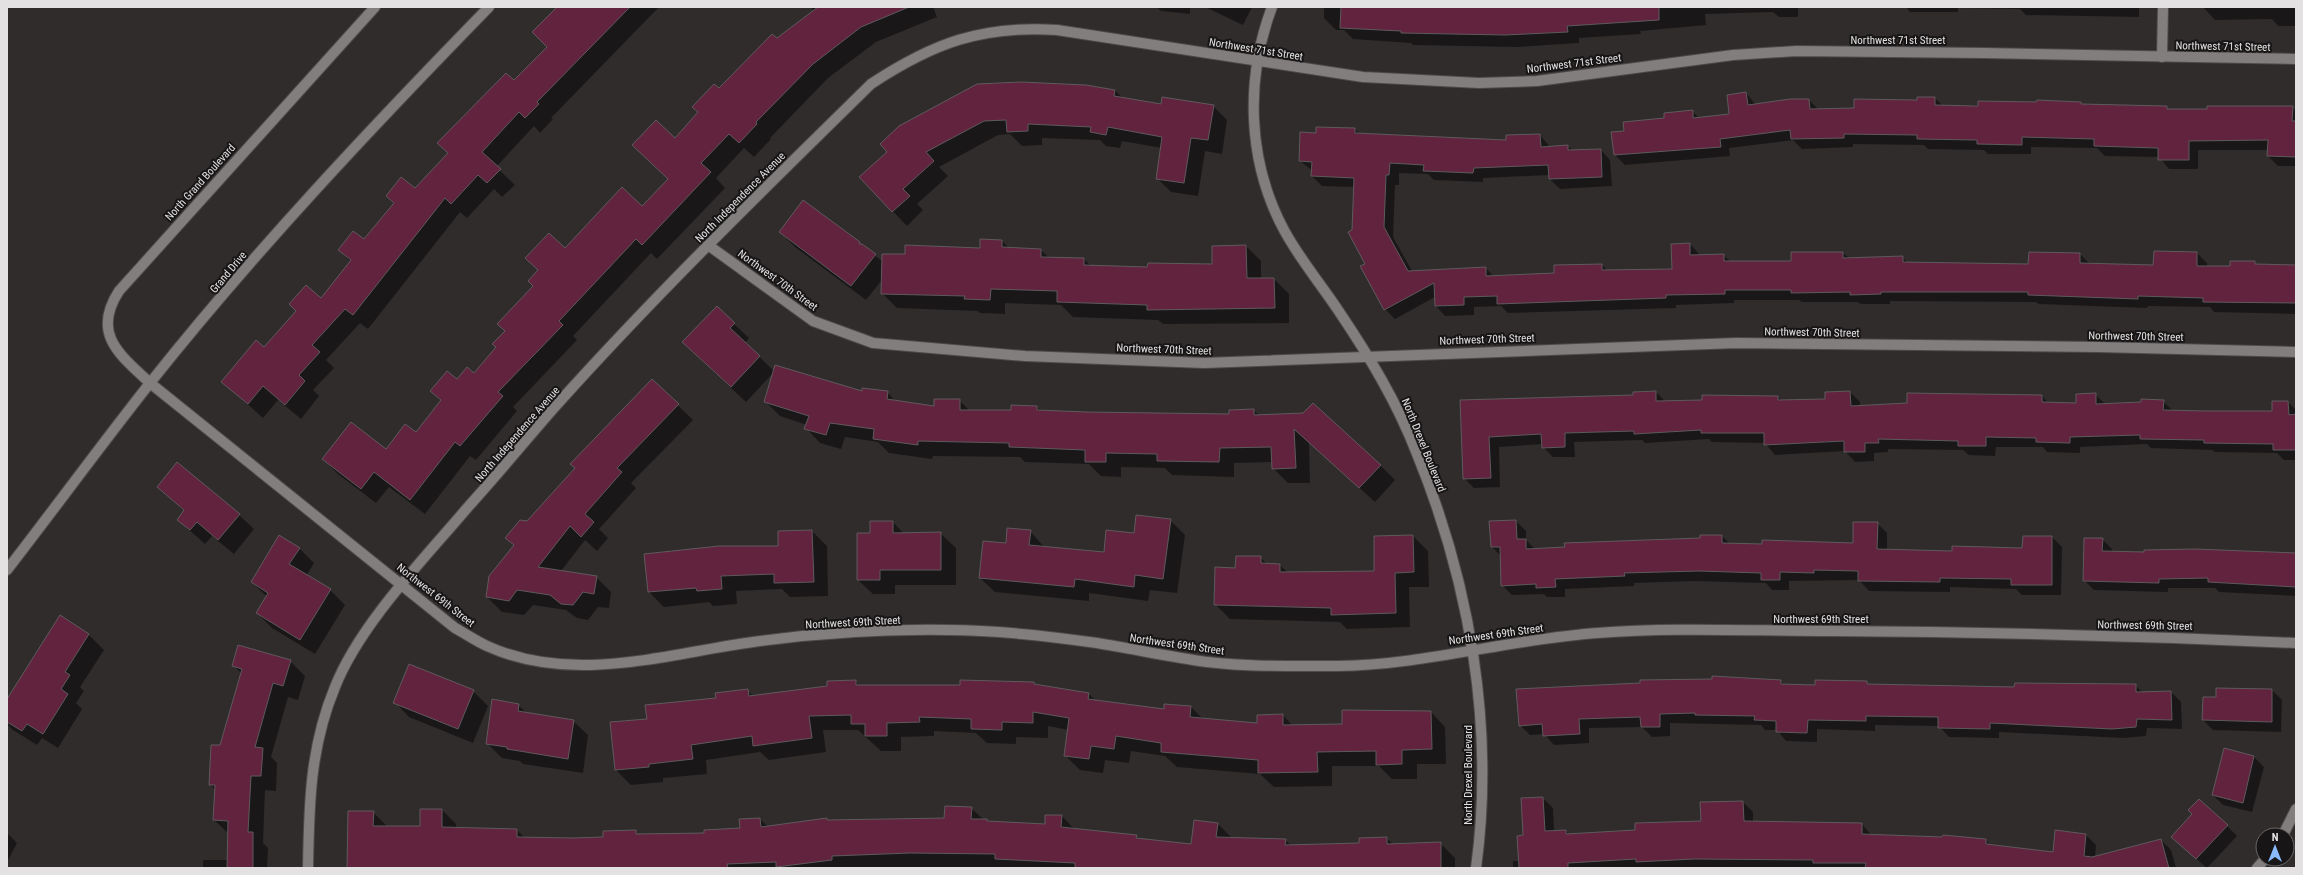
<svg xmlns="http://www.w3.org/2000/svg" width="2303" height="875" viewBox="0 0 2303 875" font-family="'Roboto Condensed',sans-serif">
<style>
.shadow{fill:#0007}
.building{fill:#62233f;stroke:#5e5a5c}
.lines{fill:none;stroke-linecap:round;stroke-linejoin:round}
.street-casing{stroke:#4d4a49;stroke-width:12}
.street{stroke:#837e7e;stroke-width:10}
.labels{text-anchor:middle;stroke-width:4;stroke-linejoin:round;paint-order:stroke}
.street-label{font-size:11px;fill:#e3e1e1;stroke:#171515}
</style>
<rect width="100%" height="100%" fill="#302c2c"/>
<g class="shadow">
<polygon points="566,7 659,7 551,118 553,119 540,133 534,126 496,167 515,185 502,197 494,189 467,218 460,212 368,329 360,323 326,360 334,368 313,390 319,396 301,419 278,400 263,418 223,382 321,300 351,262 339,250 364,241 394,204 387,196 415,190 548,47"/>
<polygon points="811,7 933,7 937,17 876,42 828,78 770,138 771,139 754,157 744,148 716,178 725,188 657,259 651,253 573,336 577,340 513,407 517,411 476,460 470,456 425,514 389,487 376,503 338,474 323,459 386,450 416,433 441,401 432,391 474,375 497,347 534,286 565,249 642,207 669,180 675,139 719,90 776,40 814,11"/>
<polygon points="1157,7 1190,7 1190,14 1161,11"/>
<polygon points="1205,7 1252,7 1243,25"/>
<polygon points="1324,7 2139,7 2139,17 2026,15 2020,9 1958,8 1958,12 1910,12 1907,8 1798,8 1798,17 1779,17 1773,12 1705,14 1706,25 1640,31 1641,34 1579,38 1579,43 1518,47 1413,45 1411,43 1353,39 1344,30 1336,30 1324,18"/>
<polygon points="2203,7 2296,7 2296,26 2278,26 2272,19 2215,20"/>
<polygon points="1086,86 1115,90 1123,99 1162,105 1213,106 1227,120 1222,154 1205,151 1198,196 1171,192 1157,178 1162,148 1122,141 1120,148 1106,146 1100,140 1042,138 1042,145 1022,146 1010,134 998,135 939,167 948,176 917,204 923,210 907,226 860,177 888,152"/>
<polygon points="1746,93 1756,105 1809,100 1819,110 1855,109 1935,98 1943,106 2080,103 2082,105 2167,107 2170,110 2292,107 2296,111 2296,166 2278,166 2268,156 2269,150 2198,150 2198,169 2169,169 2159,157 2105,156 2097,148 2031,147 2031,154 1988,154 1984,150 1928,149 1924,145 1853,144 1853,147 1802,149 1793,140 1729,148 1730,156 1625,165 1615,155 1625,132 1692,111 1699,118 1730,115"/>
<polygon points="1355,129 1360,134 1507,141 1540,135 1550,147 1568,146 1573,151 1601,150 1610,160 1612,186 1560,189 1550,179 1549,175 1483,178 1483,182 1434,180 1428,174 1399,173 1399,185 1395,185 1393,237 1412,271 1486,268 1493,276 1555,274 1602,265 1608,271 1673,270 1690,244 1700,255 1723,255 1731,262 1792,262 1843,253 1849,258 1902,257 1908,263 2029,265 2080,254 2090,264 2154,266 2197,253 2207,263 2207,267 2231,267 2254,262 2258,265 2296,266 2296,314 2214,312 2210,307 2148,306 2147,308 2039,304 2036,302 1890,301 1890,304 1861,304 1858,302 1802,302 1799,300 1734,300 1734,303 1676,305 1676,308 1508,313 1501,306 1474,307 1474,315 1445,316 1436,306 1435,297 1395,319 1385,309 1353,231 1355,187 1322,186 1312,176 1313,171 1300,161 1317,134"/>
<polygon points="780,232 859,243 883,262 906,255 981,249 1002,241 1009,248 1041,250 1049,258 1084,259 1091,266 1148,268 1213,265 1246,246 1261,261 1261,279 1274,279 1289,294 1289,323 1163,324 1158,320 1073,317 1061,305 1005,303 1005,314 980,313 978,311 897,308 882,293 882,280 866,300 795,247"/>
<polygon points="734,324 749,338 745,343 774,371 862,393 887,392 896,402 935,407 959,400 970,411 1012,412 1012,406 1037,407 1042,412 1230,415 1253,410 1259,415 1304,414 1380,465 1395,480 1375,502 1309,442 1310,483 1288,483 1273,468 1273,462 1234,463 1234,477 1172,475 1165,468 1121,467 1121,477 1101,476 1089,464 1025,462 1020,457 933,456 932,459 889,453 878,442 845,437 841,449 820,443 806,428 807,425 780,416 765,401 774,372 746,402 698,357"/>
<polygon points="652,380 693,420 631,483 636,488 599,529 608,538 597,551 585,540 561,571 596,577 611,592 609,608 598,607 588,620 577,618 566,610 533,605 524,615 502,612 487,597 515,546 507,538 528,522"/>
<polygon points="1656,392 1666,402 1778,397 1782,401 1826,400 1850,392 1860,402 1860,406 2042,396 2049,404 2077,404 2095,394 2105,404 2163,401 2173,411 2273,412 2273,402 2288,402 2296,410 2296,460 2284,460 2277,453 2215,452 2212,450 2151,448 2147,444 2080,447 2080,453 2047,452 2043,447 1996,447 1995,456 1969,455 1963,450 1888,449 1888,452 1874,453 1874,461 1855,462 1845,451 1775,455 1765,443 1712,442 1709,439 1645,443 1642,440 1574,442 1575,457 1553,457 1543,447 1543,444 1499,447 1500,487 1474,488 1464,478 1461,401 1634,396"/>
<polygon points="158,487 239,515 254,529 234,554 212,536 205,544 178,520 185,512"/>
<polygon points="1170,520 1185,535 1177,593 1150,590 1148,601 1089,593 1089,601 995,592 980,578 1007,544 1030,531 1045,548 1104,553"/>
<polygon points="1516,521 1526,531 1526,540 1536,550 1722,536 1730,544 1854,544 1877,523 1887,533 1887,550 1953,552 2023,549 2052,537 2062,547 2061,595 2022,595 2016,589 1950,587 1950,592 1869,591 1859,580 1789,581 1789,590 1772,590 1766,583 1693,581 1634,583 1634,586 1565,589 1565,597 1547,597 1544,594 1512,595 1502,585 1501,556 1492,547"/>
<polygon points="893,522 904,534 941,534 956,548 956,585 895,585 895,594 873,594 858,580 871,534"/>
<polygon points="812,531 827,546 828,596 790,597 782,589 736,591 737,604 713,606 709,602 664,607 649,592 779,547"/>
<polygon points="1413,536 1428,551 1429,587 1409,587 1410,627 1347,629 1340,622 1230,619 1215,604 1236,569 1260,557 1267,564 1280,565 1288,573 1375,572"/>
<polygon points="2102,539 2112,549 2112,552 2296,554 2296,596 2219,592 2215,588 2168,588 2168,592 2094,590 2084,580"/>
<polygon points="299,548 314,563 306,576 330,590 345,605 315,654 272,628 257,613 267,597 252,582"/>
<polygon points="60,617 89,635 104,650 80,687 84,691 76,703 82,709 58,748 42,738 37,745 13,730 7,724 7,701"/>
<polygon points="290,661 305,676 298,700 288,697 271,757 277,763 276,791 265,790 263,843 268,848 267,868 203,868 203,860 228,860 229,834 214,820 215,790 210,784 242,674 233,665"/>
<polygon points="855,681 860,686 960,686 1034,683 1036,686 1088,693 1096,701 1165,710 1191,707 1203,719 1258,724 1283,715 1293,726 1343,725 1431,712 1445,727 1446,764 1417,764 1417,779 1392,779 1379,766 1332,766 1332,786 1274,787 1260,774 1177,767 1165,756 1131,751 1129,763 1105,760 1103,773 1080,770 1065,755 1069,730 1048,726 1048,738 1016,737 1016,744 987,743 976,733 934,731 934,736 901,737 901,751 881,751 858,730 823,730 826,752 769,760 760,752 706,760 707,774 663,778 663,782 631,785 616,770 611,723 648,720 747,690 754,697"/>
<polygon points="1781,681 1785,685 1816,686 1866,682 1869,685 2015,688 2135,685 2143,693 2171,692 2181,702 2182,729 2147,728 2146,736 2123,738 1999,732 1999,738 1949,737 1939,726 1875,725 1875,731 1817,729 1817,742 1786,741 1777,730 1765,730 1761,725 1670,723 1670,736 1652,737 1642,727 1589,728 1589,743 1554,745 1544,734 1530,735 1520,725"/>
<polygon points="2217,689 2272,690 2282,700 2281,732 2213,730 2203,720 2217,698"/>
<polygon points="473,691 488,706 473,743 409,717 395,702"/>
<polygon points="518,705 528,714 573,721 588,735 583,773 523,764 520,761 502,758 487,743"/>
<polygon points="2254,757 2264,767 2252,812 2223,805 2213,795"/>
<polygon points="1543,798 1553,808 1554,831 1566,831 1570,835 1636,831 1702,822 1743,802 1753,812 1753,822 1862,824 1872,836 1986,840 1991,846 2053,853 2056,832 2086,835 2096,845 2095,858 2161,840 2171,850 2176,868 1513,868 1513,861 1520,861 1524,836"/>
<polygon points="971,808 984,820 989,822 1046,825 1062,816 1075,830 1136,836 1139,839 1192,845 1218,824 1232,838 1285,840 1292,846 1360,844 1386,838 1393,844 1440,843 1455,858 1455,868 348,868 373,812 388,827 421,827 442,810 456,824 456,829 517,830 525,838 572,839 604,838 635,831 639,835 705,834 741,829 760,819 768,827 827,819 829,821 945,819"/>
<polygon points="2193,814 2227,826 2237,836 2207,868 2183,847"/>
<polygon points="7,833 17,843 7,862"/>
</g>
<g class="building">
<polygon points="557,7 630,7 537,102 539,104 525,118 519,112 482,152 501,169 487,183 478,175 451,204 445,198 353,315 345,309 312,345 320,352 299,375 305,381 285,405 263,386 248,404 221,382 256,340 264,347 296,311 289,304 306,285 321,298 351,260 338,250 353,231 364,239 394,203 386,196 401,177 415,188 448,153 437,143 506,73 514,80 547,47 532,32"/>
<polygon points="818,7 909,7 861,27 813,64 756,122 757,124 739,143 729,134 701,163 711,172 642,245 636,239 559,321 563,325 498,392 503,396 460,446 455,442 410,500 374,472 361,489 322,459 351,422 386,449 405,424 416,432 441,400 430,391 447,371 457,379 467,367 474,373 496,347 492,344 505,331 497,324 533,286 528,281 538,270 525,258 549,233 565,248 622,187 642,206 668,179 632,145 656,120 675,138 698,112 692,107 714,84 719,88 772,34 777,38"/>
<polygon points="1341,7 1659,7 1659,20 1567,26 1568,32 1505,35 1401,33 1401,31 1340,28"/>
<polygon points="1021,82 1086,85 1115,90 1114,96 1161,104 1162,97 1214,105 1208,140 1191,138 1184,183 1156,179 1162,137 1108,127 1106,135 1090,132 1091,127 1028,124 1028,131 1007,132 1006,120 984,121 926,152 934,161 903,189 910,196 892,212 859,177 887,152 880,144 899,126 977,84"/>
<polygon points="1746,92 1748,105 1790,99 1809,99 1810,109 1854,108 1854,99 1917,100 1917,97 1935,97 1935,105 1978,106 1978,101 2036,102 2037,100 2081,102 2081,104 2167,106 2167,109 2207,109 2207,106 2293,106 2292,121 2296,121 2296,157 2267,156 2268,140 2189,141 2189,160 2158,160 2158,148 2094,146 2094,139 2022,137 2022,145 1977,144 1977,140 1917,139 1917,135 1844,134 1844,138 1791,139 1790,130 1720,139 1721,147 1614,155 1611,132 1624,131 1623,122 1664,118 1664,113 1693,110 1693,118 1729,114 1727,95"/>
<polygon points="1316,127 1355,128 1355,133 1506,140 1506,135 1540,134 1541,147 1568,145 1568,150 1601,149 1602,177 1549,179 1548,165 1474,168 1473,173 1423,171 1424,165 1390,163 1389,175 1386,175 1384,227 1408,271 1486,267 1486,276 1554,273 1554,265 1602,264 1602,270 1672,269 1671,244 1690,243 1690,255 1724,254 1724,261 1791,261 1791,252 1843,252 1843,258 1903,256 1903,262 2028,264 2029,252 2080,253 2080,263 2153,265 2154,251 2197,252 2197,266 2230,266 2230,261 2255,261 2255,264 2296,265 2296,303 2203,302 2203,298 2138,296 2138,299 2028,295 2028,292 1881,292 1881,294 1850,295 1850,292 1791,293 1791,290 1725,290 1725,294 1666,295 1666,298 1497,304 1497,296 1464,297 1464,305 1435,306 1434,283 1384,310 1360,266 1365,264 1348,232 1352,230 1354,178 1311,176 1312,162 1299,161 1300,132 1316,133"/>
<polygon points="803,200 860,242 859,244 862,244 876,254 851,286 779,232"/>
<polygon points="980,239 1002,240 1002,247 1041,249 1041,257 1084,258 1084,265 1147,267 1148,263 1212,264 1212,246 1246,245 1247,278 1274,278 1275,308 1147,310 1147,305 1057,302 1057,291 991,289 990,300 964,299 965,296 881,294 882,254 905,254 905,245 980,248"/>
<polygon points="717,306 735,323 730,328 760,356 731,387 682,342"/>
<polygon points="775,365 862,391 862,388 888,391 887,399 934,406 934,399 960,399 960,410 1011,410 1011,405 1037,406 1037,410 1086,412 1229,414 1229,410 1254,409 1254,415 1303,413 1313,403 1381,465 1359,488 1294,429 1296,468 1272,469 1271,447 1220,448 1219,462 1157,461 1157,454 1106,453 1106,462 1085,462 1085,450 1009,447 1009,443 918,441 918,445 873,439 874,429 830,423 826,435 804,429 809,416 764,402"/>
<polygon points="652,379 679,404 617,468 622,472 585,514 594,522 581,537 570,526 538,567 597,576 594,594 583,592 573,605 561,604 550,595 517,590 509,601 486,597 489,576 514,545 505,538 520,520 527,521 575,468 570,464"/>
<polygon points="1656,391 1656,401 1702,400 1702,395 1778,396 1778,400 1825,399 1825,392 1850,391 1851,406 1907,403 1907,393 2042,395 2042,402 2076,403 2076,394 2096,393 2096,404 2141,402 2141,399 2164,400 2163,410 2205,411 2272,411 2272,401 2288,401 2289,415 2296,414 2296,450 2273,450 2273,444 2204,443 2204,440 2140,439 2140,435 2070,437 2070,443 2036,442 2036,438 1986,437 1986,446 1958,446 1958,441 1878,439 1879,443 1865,443 1865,452 1844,452 1844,441 1764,445 1764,433 1701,433 1701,430 1634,434 1634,431 1565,433 1565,447 1542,448 1541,434 1489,437 1491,478 1463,479 1460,400 1633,395 1633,392"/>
<polygon points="177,462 240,514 218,540 197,522 190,530 177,520 184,510 157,487"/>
<polygon points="1136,515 1171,519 1163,579 1135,575 1134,587 1075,579 1074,587 979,578 983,541 1006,543 1007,528 1031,530 1029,545 1104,552 1106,530 1134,533"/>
<polygon points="1516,520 1517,539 1526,539 1526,549 1565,547 1564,543 1700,538 1700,535 1722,535 1722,543 1762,544 1762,540 1853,543 1853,522 1878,522 1877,549 1952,551 1952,546 2022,548 2023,536 2052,536 2052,585 2011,585 2011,579 1940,578 1940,582 1858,581 1858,571 1814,570 1814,573 1780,572 1780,580 1761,580 1761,573 1699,571 1624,573 1625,576 1555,579 1556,587 1536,588 1536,584 1501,586 1500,547 1491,547 1489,521"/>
<polygon points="870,521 893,521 893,533 941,532 941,570 880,570 880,580 857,580 857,533 870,533"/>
<polygon points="812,530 814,582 774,583 774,574 721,576 722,589 697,591 696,588 648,592 644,554 719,546 778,546 778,531"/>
<polygon points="279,535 300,548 289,564 331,589 300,640 256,613 268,593 251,582"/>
<polygon points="1413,535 1414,572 1395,573 1396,613 1331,615 1331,608 1214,605 1215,567 1235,568 1236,556 1261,556 1261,563 1280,564 1280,572 1374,571 1374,536"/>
<polygon points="2084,538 2103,538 2102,551 2144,552 2144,550 2195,549 2296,553 2296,587 2208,582 2208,578 2159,579 2159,583 2083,581"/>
<polygon points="60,615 89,634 65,672 70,675 61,689 68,694 43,734 27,724 22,731 7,722 7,699"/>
<polygon points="238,645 291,660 283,686 273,683 255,747 263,748 261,776 251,776 248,832 253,832 253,868 227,868 228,821 213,820 215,785 209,785 211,745 220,745 242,669 232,666"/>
<polygon points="409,664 474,690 458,729 393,703"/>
<polygon points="1712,676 1781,680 1781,684 1815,685 1815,680 1867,681 1867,684 2014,687 2015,683 2136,684 2136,692 2171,691 2172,720 2137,719 2136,727 2112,729 1990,723 1990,729 1938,728 1938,717 1866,716 1866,721 1808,720 1807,733 1776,732 1776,721 1754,720 1755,716 1695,715 1695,713 1660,714 1660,727 1641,727 1640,717 1579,719 1580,734 1543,736 1542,724 1519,726 1516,689 1640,683 1640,680 1712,679"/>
<polygon points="856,680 856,685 960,685 960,680 1034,682 1034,684 1089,693 1088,699 1164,709 1164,704 1191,706 1190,717 1257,723 1257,715 1283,714 1283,725 1342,724 1342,710 1431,711 1432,749 1402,750 1402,764 1376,765 1376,751 1317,752 1318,772 1258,773 1258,760 1161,752 1161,743 1116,736 1114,749 1091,746 1089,759 1064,756 1069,718 1033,712 1033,723 1002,722 1002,730 971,729 971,719 919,717 920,722 887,723 887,736 865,736 865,724 851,724 851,715 809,716 812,738 753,746 752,736 691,745 693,759 649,764 649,767 615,770 610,722 647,719 645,705 716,698 715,693 748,689 749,696 827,686 827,681"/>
<polygon points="2216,688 2272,689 2272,722 2202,720 2203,697 2216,697"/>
<polygon points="492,699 519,704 518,711 574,720 568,759 507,749 507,747 486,744"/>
<polygon points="2224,748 2254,756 2243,803 2212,795"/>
<polygon points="1543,797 1545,831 1566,830 1566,834 1635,830 1635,823 1701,821 1700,802 1743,801 1744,821 1862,823 1862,834 1942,837 1943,835 1986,839 1986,844 2053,852 2055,830 2086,834 2084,856 2092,857 2161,839 2169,868 1865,868 1866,863 1813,863 1813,860 1694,859 1636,862 1636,859 1568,863 1568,868 1519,868 1517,836 1523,835 1521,798"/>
<polygon points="2199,799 2228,825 2196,859 2171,837 2192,814 2188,810"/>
<polygon points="945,806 972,807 971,819 987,819 987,821 1045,824 1045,815 1062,815 1061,827 1137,835 1136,838 1191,844 1194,820 1218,823 1216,837 1286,839 1285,845 1359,843 1359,838 1387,837 1387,844 1441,842 1441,868 1075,868 1075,863 995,859 995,854 910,853 832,856 832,860 776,867 776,862 727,864 728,868 347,868 348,811 374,811 373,826 420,826 420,809 442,809 442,827 517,829 517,837 572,838 603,837 603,831 636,830 636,834 704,833 704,830 740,828 739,819 760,818 761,827 827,818 827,820 944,818"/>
</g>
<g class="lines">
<g class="street-casing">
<g id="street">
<path d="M375,7L119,291C91,334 120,355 150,383L455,628C466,634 476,641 487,646C573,685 665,654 753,642C818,633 883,629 948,630C998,630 1048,636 1097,643C1134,649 1170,657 1207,662C1250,667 1294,666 1338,666C1425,665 1510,639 1597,633C1674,627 1753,631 1830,631C1985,632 2141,636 2296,643"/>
<path d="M1272,7C1245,79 1247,161 1284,230C1299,258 1320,283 1338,310C1369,356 1397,402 1417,454C1470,584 1495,728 1476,868"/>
<polyline points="2162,57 2163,7"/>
<polyline points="708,245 813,321 873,343 1025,356 1204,363 1736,343 2098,347 2296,352"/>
<path d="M7,570C55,508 101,445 150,383C255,251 371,128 489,7"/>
<polyline points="2283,835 2296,809"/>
<path d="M308,868C309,804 310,747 335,687C360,624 424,559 468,507C497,475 525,441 553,409C654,296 763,190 871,84C933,43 982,25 1057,30L1363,77L1479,83L1537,81L1733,55L1796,51L1984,53L2296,59"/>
<polyline points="2257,868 2265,859"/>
</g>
</g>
<use href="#street" class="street"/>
</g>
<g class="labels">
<g class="street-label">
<text x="1898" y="44">Northwest 71st Street</text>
<text transform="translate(2223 46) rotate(1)" y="4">Northwest 71st Street</text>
<text transform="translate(1256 49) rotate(9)" y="4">Northwest 71st Street</text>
<text transform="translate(1574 63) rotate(-7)" y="4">Northwest 71st Street</text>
<text transform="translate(200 182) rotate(-48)" y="4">North Grand Boulevard</text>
<text transform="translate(740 197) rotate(-45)" y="4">North Independence Avenue</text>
<text transform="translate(228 272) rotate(-50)" y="4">Grand Drive</text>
<text transform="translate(778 280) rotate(36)" y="4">Northwest 70th Street</text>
<text transform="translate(1812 332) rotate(1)" y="4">Northwest 70th Street</text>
<text transform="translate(2136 336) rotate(1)" y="4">Northwest 70th Street</text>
<text transform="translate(1487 339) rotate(-2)" y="4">Northwest 70th Street</text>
<text transform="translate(1164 349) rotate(2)" y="4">Northwest 70th Street</text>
<text transform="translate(517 434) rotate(-49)" y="4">North Independence Avenue</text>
<text transform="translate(1424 445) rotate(68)" y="4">North Drexel Boulevard</text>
<text transform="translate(436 595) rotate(38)" y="4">Northwest 69th Street</text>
<text x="1821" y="623">Northwest 69th Street</text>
<text transform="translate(853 622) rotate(-3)" y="4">Northwest 69th Street</text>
<text transform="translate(2145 625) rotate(1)" y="4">Northwest 69th Street</text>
<text transform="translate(1496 634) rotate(-8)" y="4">Northwest 69th Street</text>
<text transform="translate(1177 644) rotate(8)" y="4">Northwest 69th Street</text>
<text transform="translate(1468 775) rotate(-90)" y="4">North Drexel Boulevard</text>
</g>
</g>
<rect width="2303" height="875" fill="none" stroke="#e3e1e1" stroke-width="16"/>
<g transform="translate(2275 847)"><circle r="19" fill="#171515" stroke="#696767"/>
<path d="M0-3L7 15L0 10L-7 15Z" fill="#8abafc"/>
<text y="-6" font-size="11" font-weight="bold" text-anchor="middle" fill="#e3e1e1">N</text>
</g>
</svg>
